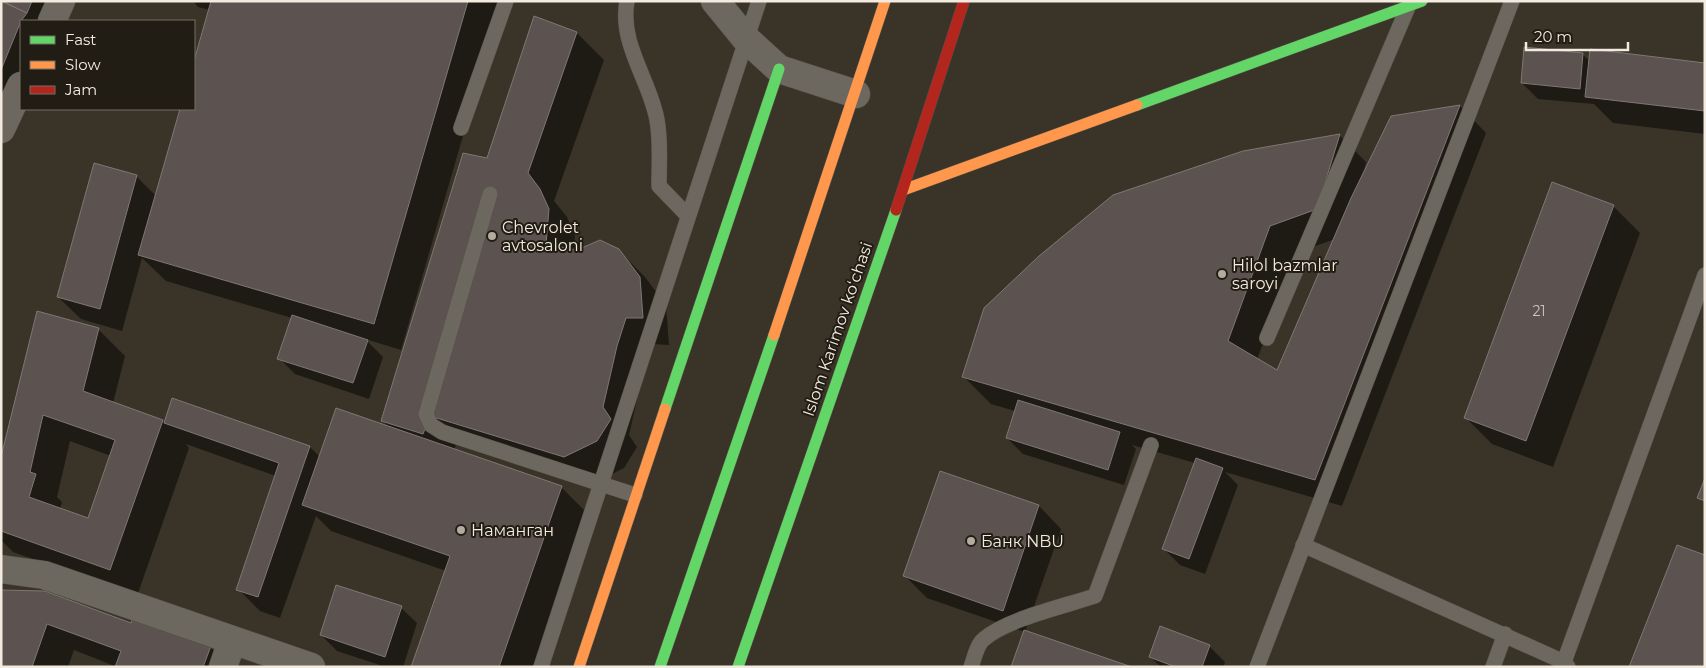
<svg xmlns="http://www.w3.org/2000/svg" width="1706" height="668" viewBox="0 0 1706 668" font-family="Montserrat,sans-serif">
<style>
.shadow{fill:#0007;fill-rule:evenodd}
.building{fill:#5c5250;stroke:#7f7774;fill-rule:evenodd}
.lines{fill:none;stroke-linecap:round;stroke-linejoin:round}
.lane-casing{stroke:#565147;stroke-width:16}
.street-casing{stroke:#565147;stroke-width:29}
.fast-casing{stroke:#565147;stroke-width:12}
.slow-casing{stroke:#565147;stroke-width:12}
.jam-casing{stroke:#565147;stroke-width:12}
.lane{stroke:#6d685f;stroke-width:15}
.street{stroke:#6d685f;stroke-width:28}
.fast{stroke:#63d668;stroke-width:11}
.slow{stroke:#ff974d;stroke-width:11}
.jam{stroke:#b3261e;stroke-width:11}
.poi-dot{fill:#b2ab9f;stroke:#221d14;stroke-width:2}
.labels{text-anchor:middle;stroke-width:4;stroke-linejoin:round;paint-order:stroke}
.number-label{font-size:14px;fill:#cdc5bb}
.poi-label{font-size:16px;fill:#f3ebdf;stroke:#221d14;text-anchor:start}
.street-label{font-size:16px;fill:#f3ebdf;stroke:#221d14}
</style>
<rect width="100%" height="100%" fill="#393328"/>
<g class="shadow">
<polygon points="1,1 64,1 55,21 21,21 21,96 1,141"/>
<polygon points="193,1 502,1 401,350 365,339 383,357 369,399 295,374 279,358 292,318 166,281 142,258 122,331 81,319 58,297 136,176 156,196 181,109 194,109 194,65 210,10 198,7"/>
<path d="M535,18L577,33L604,60L554,201L567,217L575,237L574,251L618,250L645,277L666,305L669,345L652,344L643,373L629,435L637,447L624,468L592,484L457,442L454,450L561,487L588,514L535,667H412L446,571L331,531L316,516L280,618L260,611L238,589L276,476L186,444L189,448L137,596L13,552L1,540V463L98,329L125,356L113,403L165,423L173,400L310,447L320,457L389,427L382,421L488,160ZM70,441L111,456L89,519L60,509L62,502L57,497Z"/>
<polygon points="1582,54 1590,61 1705,64 1705,134 1613,123 1594,104 1538,99 1522,83"/>
<path d="M1460,106L1486,133L1342,506L1225,472L1238,485L1205,574L1180,565L1164,549L1195,463L1132,445L1136,449L1124,485L1023,454L1007,438L1015,411L991,404L964,377L1339,135L1366,162L1363,176L1392,117ZM1335,239L1277,372L1257,360L1296,253Z"/>
<polygon points="1613,206 1640,233 1553,467 1492,444 1465,417"/>
<polygon points="941,472 1039,506 1061,529 1025,632 927,598 905,576"/>
<polygon points="1,591 210,647 230,667 117,667 74,650 68,667 1,667"/>
<polygon points="401,608 417,623 403,667 386,667 337,651 321,635"/>
<polygon points="1209,646 1225,662 1223,667 1161,667 1150,657"/>
</g>
<g class="building">
<polygon points="1,1 27,13 21,21 1,70"/>
<polygon points="2,1 32,1 27,13"/>
<polygon points="211,1 468,1 374,324 138,255 180,109 194,109 194,61"/>
<polygon points="534,16 577,32 528,173 540,189 549,209 546,244 577,250 600,240 619,249 640,277 643,318 626,318 617,346 603,407 611,419 597,441 564,457 430,416 423,434 381,421 463,153 487,158"/>
<polygon points="1524,47 1583,53 1580,89 1521,83"/>
<polygon points="1590,49 1705,63 1705,111 1585,97"/>
<polygon points="1460,105 1315,480 962,377 984,308 1039,256 1113,195 1243,151 1340,134 1317,209 1270,226 1228,341 1277,370 1351,198 1391,116"/>
<polygon points="94,163 137,175 100,309 57,297"/>
<polygon points="1552,182 1614,205 1526,441 1464,418"/>
<path d="M37,311L99,328L83,391L163,420L110,570L1,531V457ZM43,415L115,440L88,518L29,497L36,474L30,472Z"/>
<polygon points="292,315 368,340 353,383 277,359"/>
<polygon points="172,398 310,446 258,597 236,590 279,463 164,423"/>
<polygon points="1018,400 1120,432 1108,470 1006,438"/>
<polygon points="336,408 562,486 499,667 411,667 450,556 302,505"/>
<polygon points="1196,458 1223,468 1189,559 1162,549"/>
<polygon points="940,471 1039,505 1003,611 903,576"/>
<polygon points="1705,478 1705,501 1697,498"/>
<polygon points="1677,545 1705,555 1705,667 1629,667"/>
<polygon points="336,585 402,606 385,657 320,635"/>
<polygon points="1,590 45,591 131,623 133,617 211,646 203,667 115,667 121,651 47,624 32,667 1,667"/>
<polygon points="1160,626 1210,645 1202,667 1176,667 1149,657"/>
<polygon points="1024,630 1132,667 1011,667"/>
</g>
<g class="lines">
<g class="lane-casing">
<g id="lane">
<path d="M627,1C619,44 650,80 657,120C661,141 659,165 659,186L688,216"/>
<polyline points="461,128 506,1"/>
<polyline points="490,194 426,414 431,425 442,432 635,495"/>
<polyline points="1267,338 1408,7"/>
<polyline points="1303,545 1564,662 1568,667"/>
<polyline points="1564,662 1705,275"/>
<polyline points="541,667 759,1"/>
<path d="M971,667C974,659 977,644 984,639C1007,619 1065,606 1095,596L1151,445"/>
<polyline points="1257,667 1512,1"/>
<polyline points="1493,667 1505,634"/>
</g>
</g>
<g class="street-casing">
<g id="street">
<polyline points="715,1 746,39 779,69 856,94"/>
<polyline points="52,21 61,1"/>
<polyline points="1,129 21,86"/>
<polyline points="1,569 44,575 311,667"/>
<polyline points="223,667 232,641"/>
</g>
</g>
<g class="fast-casing">
<g id="fast">
<polyline points="1137,105 1422,1"/>
<polyline points="665,409 779,69"/>
<polyline points="660,667 774,335"/>
<polyline points="738,667 896,210"/>
</g>
</g>
<g class="slow-casing">
<g id="slow">
<polyline points="903,190 1137,105"/>
<polyline points="774,335 885,1"/>
<polyline points="579,667 665,409"/>
</g>
</g>
<g class="jam-casing">
<polyline id="jam" points="896,210 964,1"/>
</g>
<use href="#lane" class="lane"/>
<use href="#street" class="street"/>
<use href="#fast" class="fast"/>
<use href="#slow" class="slow"/>
<use href="#jam" class="jam"/>
</g>
<g class="poi-dot">
<circle cx="492" cy="236" r="5"/>
<circle cx="1222" cy="274" r="5"/>
<circle cx="461" cy="530" r="5"/>
<circle cx="971" cy="541" r="5"/>
</g>
<g class="labels">
<g class="number-label">
<text x="1539" y="316">21</text>
</g>
<g class="poi-label">
<text x="502" y="233">Chevrolet<tspan x="502" dy="18">avtosaloni</tspan></text>
<text x="1232" y="271">Hilol bazmlar<tspan x="1232" dy="18">saroyi</tspan></text>
<text x="471" y="536">Наманган</text>
<text x="981" y="547">Банк NBU</text>
</g>
<g class="street-label">
<text transform="translate(837 329) rotate(-71)" y="6">Islom Karimov koʻchasi</text>
</g>
</g>
<rect width="1706" height="668" fill="none" stroke="#f3ebdf" stroke-width="5"/>
<rect x="20" y="20" width="175" height="90" fill="#221d14" stroke="#766f65"/>
<rect x="30" y="36" width="25" height="8" fill="#63d668" stroke="#766f65"/>
<text x="65" y="45" font-size="15" fill="#f3ebdf">Fast</text>
<rect x="30" y="61" width="25" height="8" fill="#ff974d" stroke="#766f65"/>
<text x="65" y="70" font-size="15" fill="#f3ebdf">Slow</text>
<rect x="30" y="86" width="25" height="8" fill="#b3261e" stroke="#766f65"/>
<text x="65" y="95" font-size="15" fill="#f3ebdf">Jam</text>
<path d="M1526 42v8h102v-8" fill="none" stroke="#f3ebdf" stroke-width="2.5"/>
<text x="1534" y="42" font-size="15" fill="#f3ebdf" stroke="#221d14" stroke-width="4" paint-order="stroke">20 m</text>
</svg>
